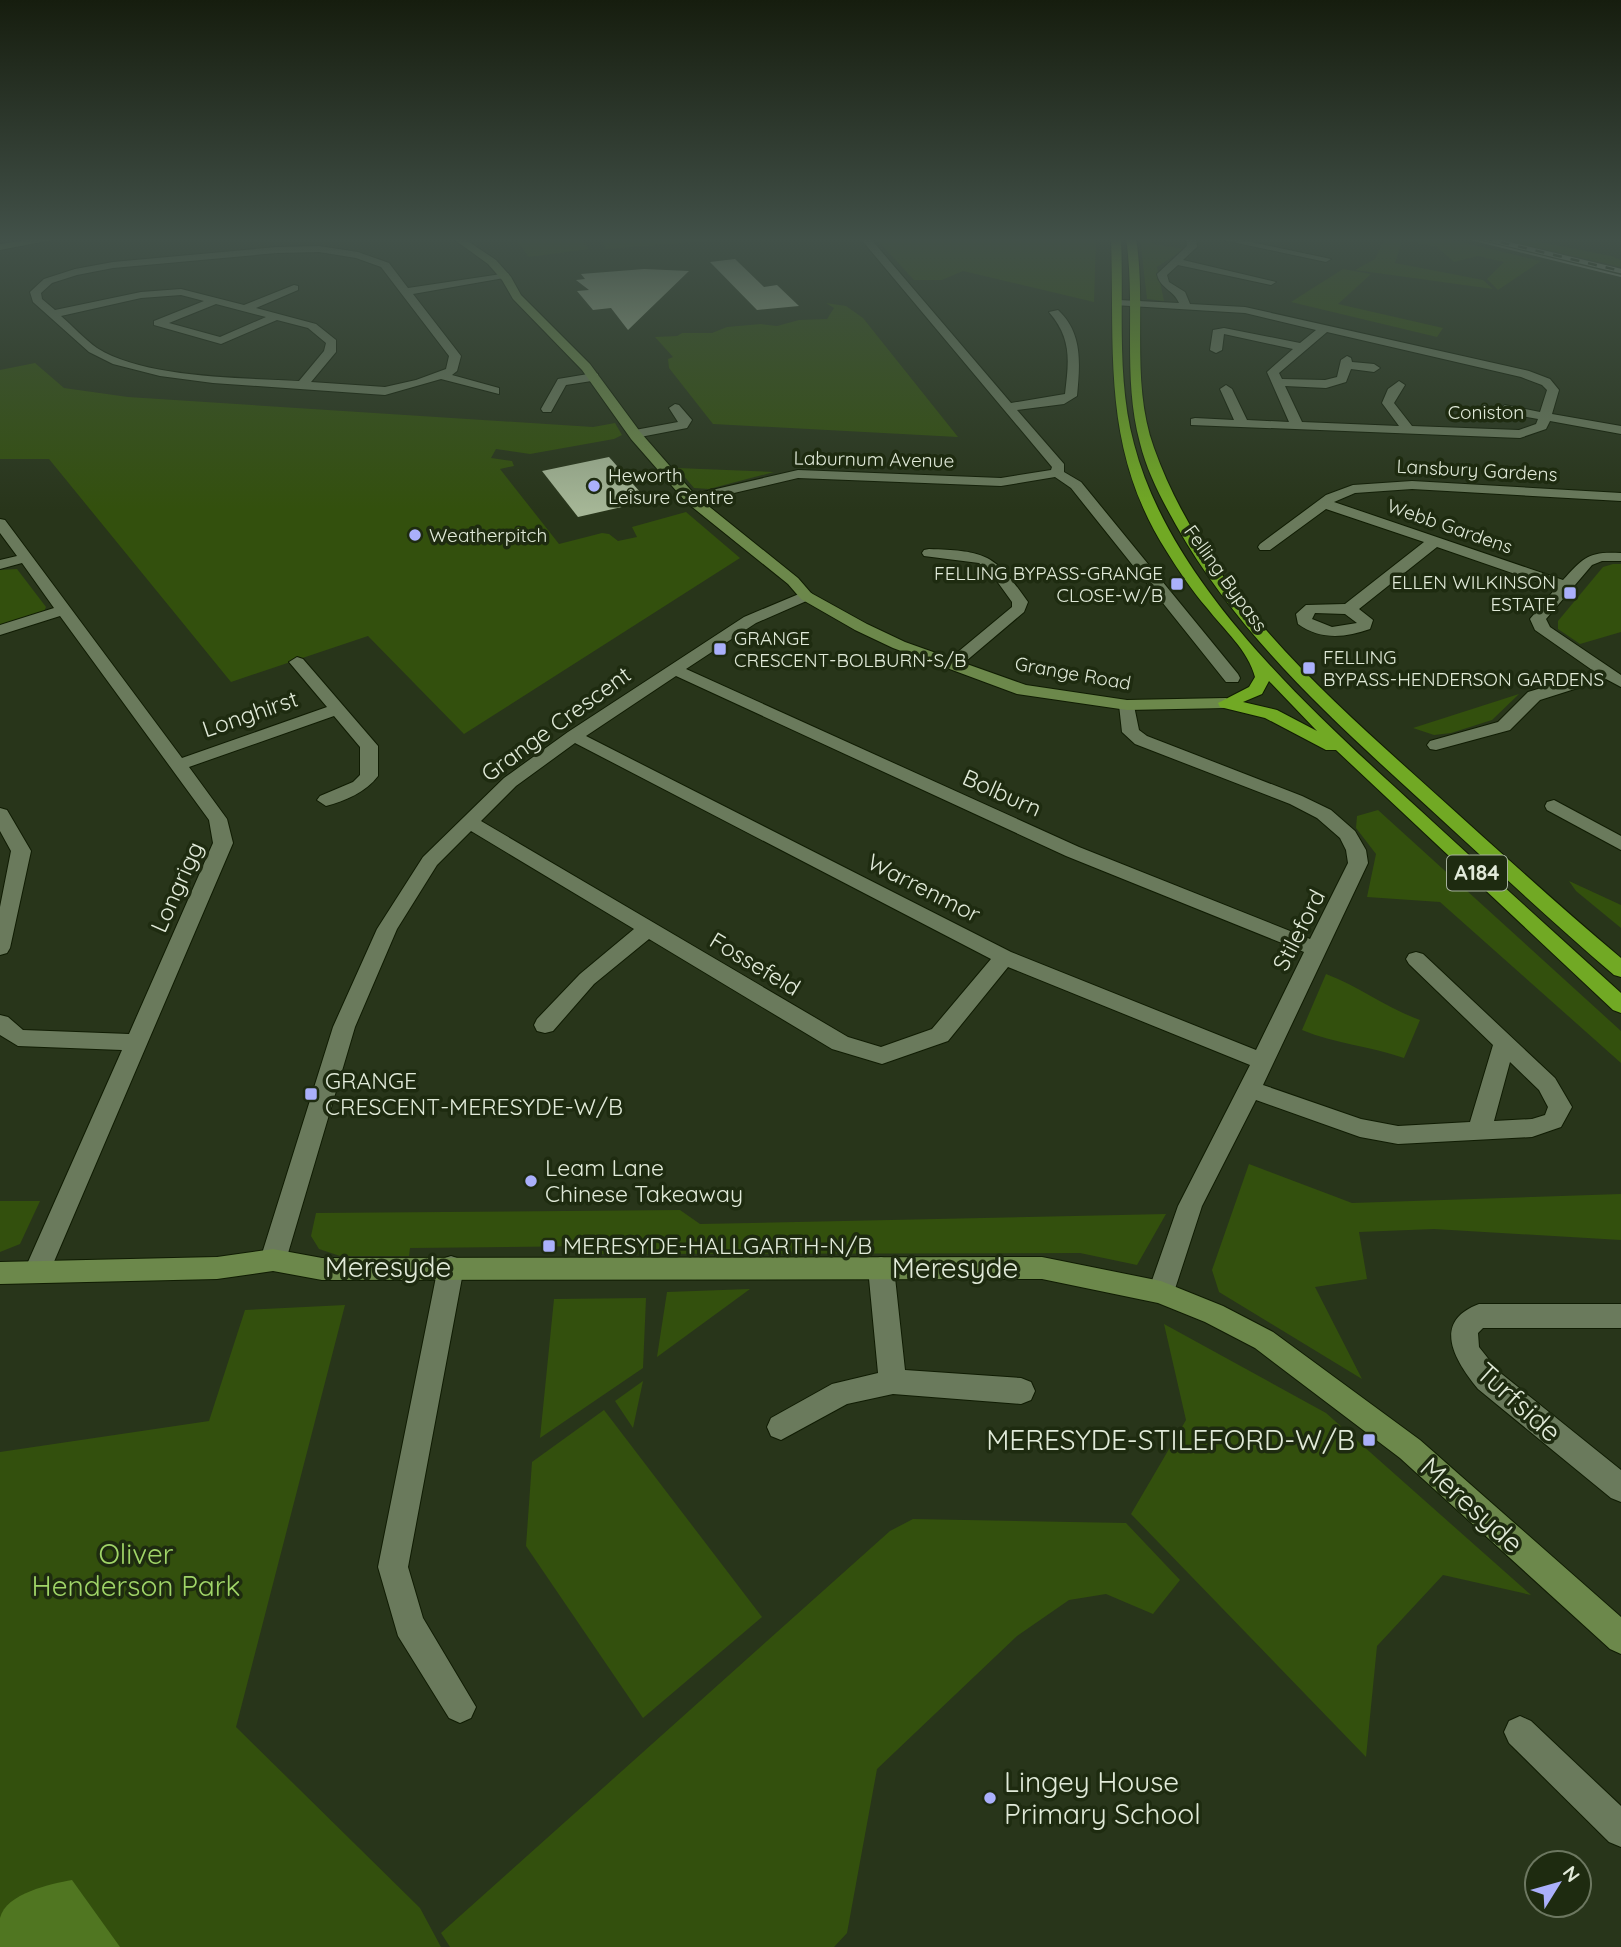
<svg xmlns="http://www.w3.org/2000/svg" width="1621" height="1947" viewBox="0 0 1621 1947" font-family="Quicksand,sans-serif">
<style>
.green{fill:#33500d}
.water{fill:#507621}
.building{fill:#a5b696}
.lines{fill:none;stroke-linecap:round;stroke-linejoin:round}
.street-casing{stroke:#101c03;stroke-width:2}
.secondary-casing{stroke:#101c03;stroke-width:2}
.highway-casing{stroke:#101c03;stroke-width:2}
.street{fill:#6a7a5c;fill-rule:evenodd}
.secondary{fill:#6c884b;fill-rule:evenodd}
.highway{fill:#71a924;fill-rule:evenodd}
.tram{stroke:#9faa95;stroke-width:2}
.rail-casing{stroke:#9faa95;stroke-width:4.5}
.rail{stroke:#1e2b10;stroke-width:2.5;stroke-dasharray:9;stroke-linecap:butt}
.poi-dot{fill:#aab0fb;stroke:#1e2b10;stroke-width:2.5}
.labels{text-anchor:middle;stroke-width:7;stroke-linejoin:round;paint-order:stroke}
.far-street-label{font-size:19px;fill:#e1ead9;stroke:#1e2b10}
.far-poi-label{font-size:19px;fill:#e1ead9;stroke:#1e2b10;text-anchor:start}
.shield{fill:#1e2b10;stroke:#a6b19d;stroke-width:2}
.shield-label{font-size:21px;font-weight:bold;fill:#e1ead9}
.street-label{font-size:23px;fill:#e1ead9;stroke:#1e2b10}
.poi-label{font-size:23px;fill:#e1ead9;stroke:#1e2b10;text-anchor:start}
.near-street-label{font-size:28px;fill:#e1ead9;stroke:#1e2b10}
.near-poi-label{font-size:28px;fill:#e1ead9;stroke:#1e2b10;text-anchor:end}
.near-park-label{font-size:28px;fill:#a0d568;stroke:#1e2b10}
</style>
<rect width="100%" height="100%" fill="#28351a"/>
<g class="green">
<polygon points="514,238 579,238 589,249 529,257"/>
<polygon points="601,238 744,238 606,249"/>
<polygon points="875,238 1096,238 1094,302 963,271 942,280 914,280"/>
<polygon points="1140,238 1151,238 1153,244 1184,249 1157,267 1164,301 1147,299"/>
<polygon points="1385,238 1396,238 1402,241 1395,263 1483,280 1493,289 1355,270 1375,259"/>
<polygon points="1399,238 1444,238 1541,261 1498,290 1487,279 1504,262 1478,256 1454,262 1437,247"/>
<polygon points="1496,238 1519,238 1611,256 1621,260 1621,267"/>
<polygon points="1343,269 1371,274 1338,304 1443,328 1437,337 1291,302"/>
<polygon points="826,303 846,306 863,318 958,437 713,424 669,368 668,359 673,357 655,337 677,336 682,333 712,333 727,327 761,324 777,326 799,320 827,319 834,308"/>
<polygon points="35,363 64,388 128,397 593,427 615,423 622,435 614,439 530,454 496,449 491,458 512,461 514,466 500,469 559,544 602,533 609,534 618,541 637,537 632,527 686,512 740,558 464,734 368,636 231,682 49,459 0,459 0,370"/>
<polygon points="677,468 774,472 709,489 694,488"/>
<polygon points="1613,564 1621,564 1621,632 1580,644 1558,629 1558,621 1603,567"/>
<polygon points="17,569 46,607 43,614 0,627 0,570"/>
<polygon points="1519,694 1492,720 1451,733 1434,735 1413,728"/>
<polygon points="1378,810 1621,1031 1621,1063 1440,902 1367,897 1376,854 1356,828 1357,816"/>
<polygon points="1569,881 1621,905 1621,928 1576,891"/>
<path d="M1326,974C1359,986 1386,1008 1420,1020L1404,1058C1370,1046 1335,1044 1302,1030Z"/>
<polygon points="1249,1164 1352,1203 1621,1194 1621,1240 1434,1229 1359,1232 1367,1279 1315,1287 1362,1379 1219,1292 1212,1270"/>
<polygon points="0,1201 40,1201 20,1244 0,1252"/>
<polygon points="680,1210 700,1224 1166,1214 1137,1265 1080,1253 594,1254 593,1246 410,1248 409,1256 340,1256 319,1249 311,1236 316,1213"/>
<polygon points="750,1289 657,1357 667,1292"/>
<polygon points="646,1298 643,1368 540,1438 554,1299"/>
<polygon points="345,1305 236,1727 420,1908 441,1947 0,1947 0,1452 209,1421 245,1310"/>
<polygon points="1164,1324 1326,1413 1531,1595 1443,1575 1377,1646 1366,1757 1131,1514 1186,1420"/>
<polygon points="643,1381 633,1428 615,1401"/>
<polygon points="604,1410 762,1617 643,1718 526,1546 532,1462"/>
<polygon points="913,1519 1126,1523 1180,1580 1153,1614 1106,1594 1069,1600 1017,1636 877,1769 847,1933 834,1947 450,1947 441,1933 890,1531"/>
</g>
<path class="water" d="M72,1880L120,1947H0C0,1938 0,1927 0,1918C6,1893 51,1884 72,1880Z"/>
<g class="building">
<polygon points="735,259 764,287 777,285 799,306 757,310 710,262"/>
<polygon points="644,269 689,271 628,330 611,308 593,310 577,291 589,290 576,280 585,279 581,274"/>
<polygon points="609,457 648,501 578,517 542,471"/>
</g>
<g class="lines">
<g class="street-casing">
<g id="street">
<path d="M860,238H870L1011,403L1065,394C1069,360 1072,339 1049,312L1058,310C1083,333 1080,364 1077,396L1064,404L1017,410L1064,464V472L1081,482L1238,674L1240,678L1238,682H1226L1071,488L1055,477L1001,486L798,478L691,503L686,502V496L798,470L1001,478L1051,470L1052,467Z"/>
<path d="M1186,238H1196L1197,247L1183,260L1276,282L1271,285L1178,265L1167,275L1169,282L1185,292L1190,304L1245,307L1529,371L1550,379L1559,390L1552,414L1621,426V434L1550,421L1546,429L1520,438L1191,425V419L1195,418L1234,420L1220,389L1226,385L1232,389L1247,420L1289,422L1267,372L1293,349L1224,334L1222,350L1216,353L1210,350L1213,330L1224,328L1300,343L1316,330L1245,313L1114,305L1113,303L1118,300L1179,303C1174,290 1160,289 1157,274L1187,246ZM1327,332L1521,377L1542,385L1547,390L1540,412L1505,405L1499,409L1505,413L1538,419L1536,424L1519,430L1412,426L1394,403L1405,385L1399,381L1388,389L1382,403L1399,426L1302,422L1285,386L1326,388L1346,382L1351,369L1374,372L1380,368L1374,364L1352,362L1351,358L1347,356L1341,360L1337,377L1325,380L1282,379L1279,373Z"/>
<polygon points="1214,238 1232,238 1331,259 1326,262"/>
<path d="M319,246L358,252L389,263L408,288L508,273L509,275L504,278L413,294L461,356L457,371L452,375L499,388V394L441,379L385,395L213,383L160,376L113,364L89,352L33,302L30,292L44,279L75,269L113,262L277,247ZM319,252L356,258L381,267L449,356L446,369L416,380L385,387L311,382L336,352V340L316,324L256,308L298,290V286L294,285L244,305L181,289L141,292L55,310L42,299L41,293L52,283L77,275L113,268L277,253ZM181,295L204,301L154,321V325L221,344L277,320L308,328L326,343L324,351L299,381C243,378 144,378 97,348C84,339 73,326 61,316L141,298ZM216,304L266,317L220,337L169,323Z"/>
<polygon points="594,373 598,374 598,380 566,385 551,412 543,412 541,409 558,379"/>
<polygon points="675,404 679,405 692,420 687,428 635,438 629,434 635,430 678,422 669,408"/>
<path d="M1412,481L1621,493V501L1412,489L1355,493L1334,502L1563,580C1584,557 1589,551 1621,553V561H1602L1592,565L1546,619L1550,627L1621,675V687L1606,679L1540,700L1510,730L1436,750L1430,749L1427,745L1430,741L1498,722L1528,692L1595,672L1535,630L1530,619L1556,588L1437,547L1359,609L1373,620L1370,629C1345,638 1320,640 1298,624L1296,614L1306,605L1345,604L1424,542L1326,509L1270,550H1260L1258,547L1260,544L1326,495L1353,485ZM1315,613L1345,614L1357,623L1332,627L1312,619Z"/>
<path d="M0,519L5,520L182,758L327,707L289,662L297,657L303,659L378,746V776C366,792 345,801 326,806L317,800L320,796L353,782L360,775V747L334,716L189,767L227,819L233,843L50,1271L46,1279L37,1282L28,1279L24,1271L122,1050L18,1046L0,1035V1015L8,1017L23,1030L129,1034L213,843L209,820L60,616L0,635V625L54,608L22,563L0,569V560L17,556L0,533Z"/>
<path d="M929,549C987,551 994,554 1028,602L1024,612L959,667L953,669L945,664L947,661L1012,607V602L994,577L979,563L924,556L922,553L924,550Z"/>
<path d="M806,591L811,593L814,596L811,599L756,623L686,669L1079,847L1310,939L1348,863L1346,850L1340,838L1317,818L1290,804L1135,744L1122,732L1119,705L1121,701H1133L1139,730L1147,736L1302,796L1331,810L1355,831L1366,850L1368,863L1263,1085L1361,1119L1398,1126L1470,1122L1493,1045L1409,964L1406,959L1409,954L1416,952L1423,954L1555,1078L1572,1107L1561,1127L1532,1137L1398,1144L1360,1137L1256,1100L1202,1206L1174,1292L1170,1300L1161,1303L1152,1300L1148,1292L1178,1206L1250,1065L1008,967L948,1041L882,1064L832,1049L649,939L594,984L553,1031L545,1033L537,1031L534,1025L537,1019L580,974L634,929L471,831L437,865L397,929L355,1027L286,1260L282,1268L273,1271L264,1268L260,1260L333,1027L377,929L423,857L504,778L568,732L744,617ZM676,676L1066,856L1304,952L1256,1050L1011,952L586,736ZM575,743L991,959L932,1029L881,1047L848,1037L481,821L516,786ZM1510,1062L1539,1090L1548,1107L1545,1115L1532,1119L1494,1121Z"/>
<polygon points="1554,800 1621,836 1621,850 1547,810 1545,806 1547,802"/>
<polygon points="0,808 7,810 31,851 10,948 7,953 0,955 0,907 11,851 0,831"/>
<polygon points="451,1256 460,1259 464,1267 408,1567 423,1618 476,1707 471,1718 460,1723 449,1718 398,1636 378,1567 438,1267 442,1259"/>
<polygon points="881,1257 890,1260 894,1268 905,1370 1021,1378 1031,1382 1035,1391 1031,1400 1021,1404 893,1394 847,1404 781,1440 771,1436 767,1427 771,1418 832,1384 878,1373 868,1268 872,1260"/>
<path d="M1479,1304H1621V1328H1483L1478,1333L1479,1347L1498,1371L1621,1470V1502L1611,1498L1478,1389C1455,1361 1431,1322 1479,1304Z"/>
<polygon points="1520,1716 1531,1721 1621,1806 1621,1847 1609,1842 1509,1743 1504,1732 1509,1721"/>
</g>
</g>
<g class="secondary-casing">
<g id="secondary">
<polygon points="41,238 62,238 0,250 0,244"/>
<polygon points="452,238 463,238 496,260 511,277 521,295 590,364 641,433 696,496 798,578 811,593 867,624 905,642 1026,685 1127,700 1226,698 1234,703 1226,708 1127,710 1017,694 893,648 855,630 801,599 788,584 686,502 631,439 582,370 513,299 502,280 488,264"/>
<polygon points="273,1249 322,1258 1042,1257 1161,1281 1223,1306 1273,1332 1420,1440 1621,1617 1621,1654 1610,1649 1400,1458 1255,1348 1205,1322 1158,1303 1042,1279 322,1280 273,1271 217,1279 0,1284 0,1262 217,1257"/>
</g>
</g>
<g class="highway-casing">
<g id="highway">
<path d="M1111,238H1121C1124,305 1116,378 1134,444C1171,587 1315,714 1421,811C1487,872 1554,932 1621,993V1013L1613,1010L1336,750H1326L1265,718L1220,707L1218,703L1249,687L1255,677C1248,650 1224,630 1207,608C1192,591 1179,571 1167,552C1101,449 1115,353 1111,238ZM1269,681L1317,731L1277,710L1243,702L1262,694Z"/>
<path d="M1126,238H1136C1147,306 1130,382 1154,448C1206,593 1328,697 1439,797C1499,851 1559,906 1621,958V977L1614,975C1551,921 1490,864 1429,808C1336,723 1239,637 1176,525C1162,500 1147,472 1140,443C1122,377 1136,306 1126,238Z"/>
</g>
</g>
<use href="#street" class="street"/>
<use href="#secondary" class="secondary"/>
<use href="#highway" class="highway"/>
<polyline class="tram" points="1466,238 1621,276"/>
<g class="rail-casing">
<polyline id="rail" points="1483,238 1621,271"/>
</g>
<use href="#rail" class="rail"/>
</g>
<linearGradient id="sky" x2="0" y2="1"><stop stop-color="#161d0e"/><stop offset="0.47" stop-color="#425149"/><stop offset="1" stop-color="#425149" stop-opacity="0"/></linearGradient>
<rect width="1621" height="510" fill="url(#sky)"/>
<g class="poi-dot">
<circle cx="594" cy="486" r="7"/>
<circle cx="415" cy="535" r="7"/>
<rect x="1170" y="577" width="14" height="14" rx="3.5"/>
<rect x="1563" y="586" width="14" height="14" rx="3.5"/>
<rect x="713" y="642" width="14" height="14" rx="3.5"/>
<rect x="1302" y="661" width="14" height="14" rx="3.5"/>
<rect x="304" y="1087" width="14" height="14" rx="3.5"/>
<circle cx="531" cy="1181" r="7"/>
<rect x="542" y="1239" width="14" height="14" rx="3.5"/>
<rect x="1362" y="1433" width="14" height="14" rx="3.5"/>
<circle cx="990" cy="1798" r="7"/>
</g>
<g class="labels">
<g class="far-street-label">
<text x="1486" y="419">Coniston</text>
<text transform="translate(874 459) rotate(1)" y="7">Laburnum Avenue</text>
<text transform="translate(1477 470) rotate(3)" y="7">Lansbury Gardens</text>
<text transform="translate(1450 526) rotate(19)" y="7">Webb Gardens</text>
<text transform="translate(1226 578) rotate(54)" y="7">Felling Bypass</text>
<text transform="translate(1073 673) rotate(10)" y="7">Grange Road</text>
</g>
<g class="far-poi-label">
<text x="608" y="482">Heworth<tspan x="608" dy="22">Leisure Centre</tspan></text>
<text x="429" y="542">Weatherpitch</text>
<text x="1163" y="580" text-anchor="end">FELLING BYPASS-GRANGE<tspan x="1163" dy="22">CLOSE-W/B</tspan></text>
<text x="1556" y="589" text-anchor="end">ELLEN WILKINSON<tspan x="1556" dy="22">ESTATE</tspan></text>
<text x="734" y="645">GRANGE<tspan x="734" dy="22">CRESCENT-BOLBURN-S/B</tspan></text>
<text x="1323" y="664">FELLING<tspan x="1323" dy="22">BYPASS-HENDERSON GARDENS</tspan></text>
</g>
<rect class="shield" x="1447" y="855.5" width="60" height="35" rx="5"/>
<g class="shield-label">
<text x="1477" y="880">A184</text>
</g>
<g class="street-label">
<text transform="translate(250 714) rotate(-19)" y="8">Longhirst</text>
<text transform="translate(556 724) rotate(-36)" y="8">Grange Crescent</text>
<text transform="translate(1002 793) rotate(24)" y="8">Bolburn</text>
<text transform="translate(177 887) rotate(-66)" y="8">Longrigg</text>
<text transform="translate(924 888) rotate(27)" y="8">Warrenmor</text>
<text transform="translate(1299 930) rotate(-63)" y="8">Stileford</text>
<text transform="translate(755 964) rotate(31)" y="8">Fossefeld</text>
</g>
<g class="poi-label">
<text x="325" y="1089">GRANGE<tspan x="325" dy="26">CRESCENT-MERESYDE-W/B</tspan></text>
<text x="545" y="1176">Leam Lane<tspan x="545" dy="26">Chinese Takeaway</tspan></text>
<text x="563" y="1254">MERESYDE-HALLGARTH-N/B</text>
</g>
<g class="near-street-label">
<text x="388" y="1277">Meresyde</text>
<text x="955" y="1278">Meresyde</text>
<text transform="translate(1519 1402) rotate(42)" y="10">Turfside</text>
<text transform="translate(1472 1505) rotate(42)" y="10">Meresyde</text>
</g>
<g class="near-poi-label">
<text x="1355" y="1450">MERESYDE-STILEFORD-W/B</text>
<text x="1004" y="1792" text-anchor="start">Lingey House<tspan x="1004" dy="32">Primary School</tspan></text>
</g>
<g class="near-park-label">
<text x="136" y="1564">Oliver<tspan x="136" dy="32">Henderson Park</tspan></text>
</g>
</g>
<g transform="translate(1558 1884) rotate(53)"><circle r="33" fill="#1e2b10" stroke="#6c7760" stroke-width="2"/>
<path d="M0-5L12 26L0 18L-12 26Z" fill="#aab0fb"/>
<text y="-10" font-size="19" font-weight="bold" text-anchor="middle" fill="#e1ead9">N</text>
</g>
</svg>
